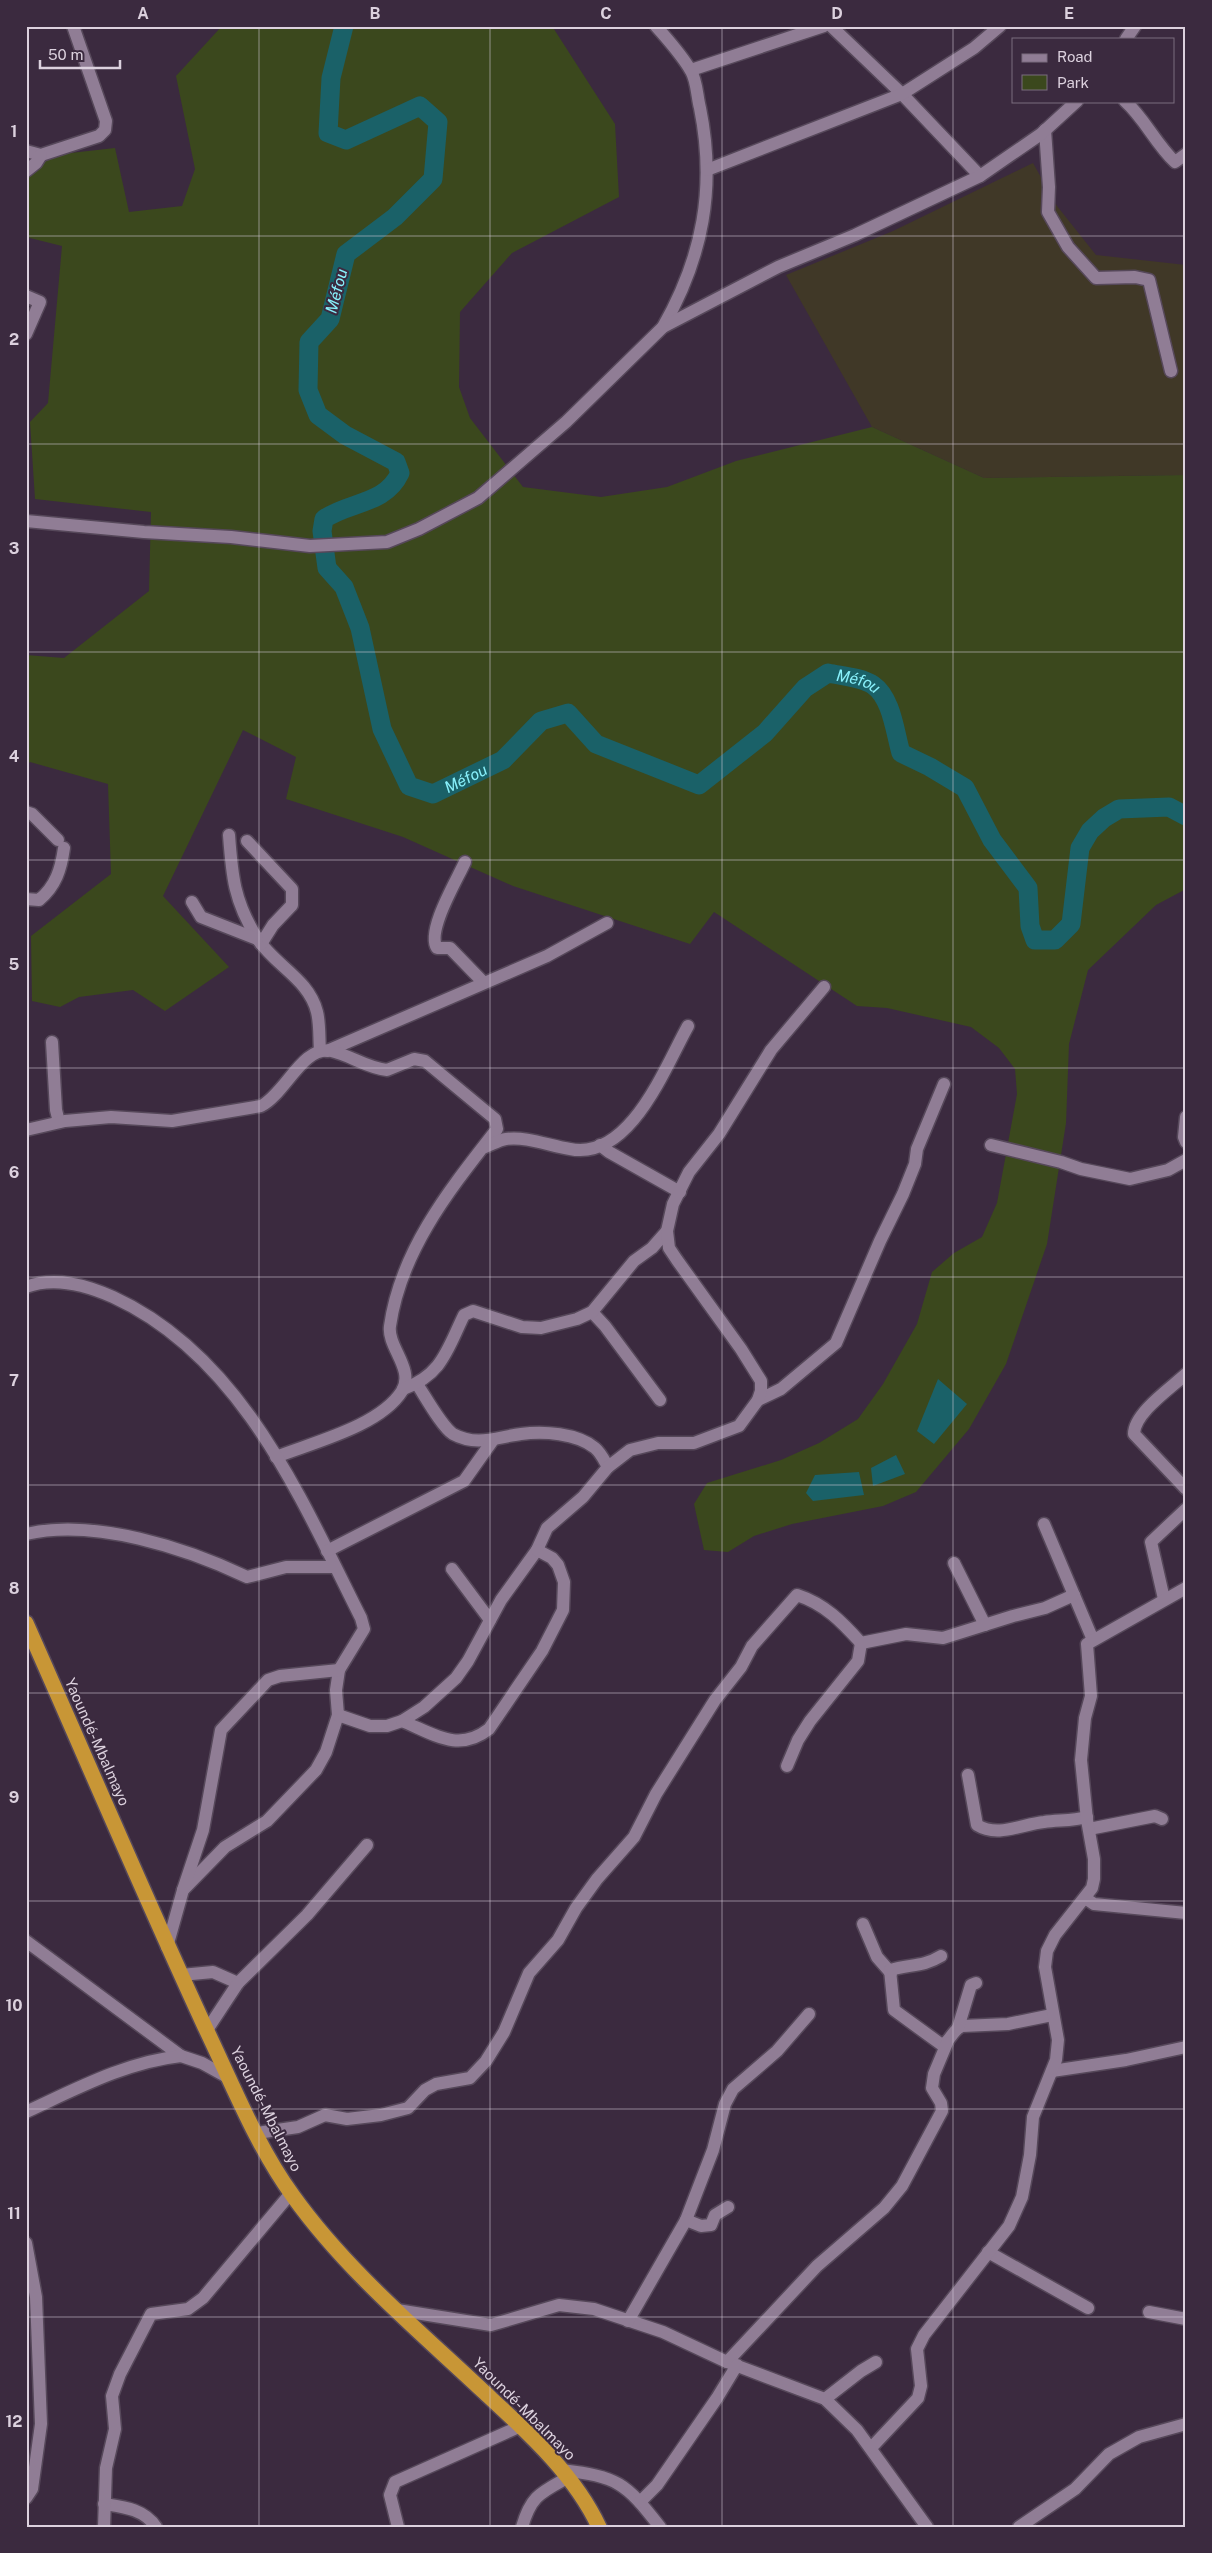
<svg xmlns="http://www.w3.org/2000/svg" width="1212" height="2553" viewBox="0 0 1212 2553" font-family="'Public Sans',sans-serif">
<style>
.industrial{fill:#403827}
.green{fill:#3b481d}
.water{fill:#1a6168}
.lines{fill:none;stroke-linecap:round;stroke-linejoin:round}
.river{stroke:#1a6168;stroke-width:19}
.minor-casing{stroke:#56485a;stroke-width:15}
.highway-casing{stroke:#56485a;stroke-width:18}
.minor{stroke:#907d95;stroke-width:12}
.highway{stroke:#c89636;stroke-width:15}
.grid{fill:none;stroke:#dcd1de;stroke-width:1;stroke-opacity:0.55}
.labels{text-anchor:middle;stroke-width:4;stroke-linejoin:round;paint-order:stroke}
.street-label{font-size:15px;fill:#dcd1de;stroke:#3b2a3f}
.water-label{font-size:16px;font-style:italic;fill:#88f0fb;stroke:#3b2a3f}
.neatline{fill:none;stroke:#dcd1de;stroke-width:2}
.grid-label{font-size:16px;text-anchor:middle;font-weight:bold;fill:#dcd1de}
</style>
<rect width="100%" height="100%" fill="#3b2a3f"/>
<polygon class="industrial" points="1033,163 1057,206 1096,255 1186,265 1186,475 984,478 872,427 786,275 893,231"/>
<polygon class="green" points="222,26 552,26 615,124 619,197 512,253 460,312 459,387 470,418 523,487 601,497 667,487 736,461 872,427 984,478 1186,475 1186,889 1156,905 1088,970 1069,1044 1066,1123 1047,1244 1006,1364 969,1429 916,1492 883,1506 792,1524 754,1536 728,1552 704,1550 694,1504 707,1483 781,1460 819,1443 858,1419 883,1384 917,1324 932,1272 954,1253 982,1237 997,1203 1017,1094 1015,1069 999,1048 971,1027 887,1008 857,1006 714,912 690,944 513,886 403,837 286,799 296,757 243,730 163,896 229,967 165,1011 133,990 79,997 60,1007 32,1001 31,936 111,874 108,784 30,762 26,766 26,655 64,658 149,591 151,512 35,499 30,422 48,403 62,246 26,237 26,158 115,148 129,212 182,206 195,169 176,76"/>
<g class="water">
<polygon points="938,1379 967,1404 934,1444 917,1431"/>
<polygon points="896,1455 905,1474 873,1486 871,1468"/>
<polygon points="859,1472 864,1495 813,1501 806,1493 815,1475"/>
</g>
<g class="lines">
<path class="river" id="s1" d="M344,26L331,78L328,133L346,140L420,106L438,122L433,179L395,217L346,254L330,319L309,342L308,390L318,415L345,435L396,462L400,473C385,505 350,501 324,519L322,531L327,568L344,587L360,628L382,729L409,786L433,794L503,760L541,721L568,713L596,744L699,785L765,733L805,688L828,673C842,676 861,677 873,685C892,698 895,733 901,753L930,767L965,788L992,840L1028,888L1030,926L1035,940H1055L1071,924L1080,848L1090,831L1104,818L1119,809L1169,807L1186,816"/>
<g class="minor-casing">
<g id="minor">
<path d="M656,26C668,40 682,55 691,71C697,81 697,97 700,108C716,187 703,257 663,327"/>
<polyline points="831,26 902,94 980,176"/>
<polyline points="1126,39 1135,26"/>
<polyline points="691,70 824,26"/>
<path d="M1125,101C1145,119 1155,143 1175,162L1186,154"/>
<polyline points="1045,130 1049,187 1048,212 1068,247 1096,278 1135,277 1149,280 1171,371"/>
<polyline points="26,151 41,155 99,136 105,130 106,121 73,26"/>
<polyline points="707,170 902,94 974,48 1000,26"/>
<polyline points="26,171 36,163 41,155"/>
<polyline points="26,296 40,302 26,334"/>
<polyline points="26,521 144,532 231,537 310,546 387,542 419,529 478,498 566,422 663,327 778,267 855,235 980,176 1041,134 1077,101"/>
<polyline points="26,812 32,814 58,840"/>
<path d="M229,835C232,876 234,901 257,938C274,965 309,979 317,1012C320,1024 319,1038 320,1050"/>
<polyline points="247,841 292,889 292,905 273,925 261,944"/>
<path d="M465,862C457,880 426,931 437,948H450L483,982"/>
<path d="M26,899L39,900C56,886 61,869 64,848"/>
<polyline points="192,902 201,917 257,939"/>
<polyline points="52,1042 56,1110 59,1122"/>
<polyline points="327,1051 547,956 607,923"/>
<polyline points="1186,1117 1184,1137 1186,1142"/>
<path d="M26,1130L65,1121L111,1117L172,1121L261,1106C285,1094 303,1045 331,1051C350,1055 367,1068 387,1070L414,1059L425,1061L495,1119L497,1129C451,1188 401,1249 390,1326C387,1347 415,1369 402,1391C380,1426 314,1442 276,1457"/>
<polyline points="600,1145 609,1152 680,1192"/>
<polyline points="991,1145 1061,1162 1081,1169 1130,1179 1168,1170 1186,1160"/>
<path d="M485,1147C491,1145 499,1140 506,1139C526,1136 550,1146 570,1149C630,1161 665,1067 688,1026"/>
<path d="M26,1287C55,1276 86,1285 113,1297C242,1356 301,1499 361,1618L364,1629L339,1670L336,1690L338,1715L326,1752L316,1770L267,1821L225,1847L183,1890L167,1947"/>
<polyline points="592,1312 605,1326 660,1400"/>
<path d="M1186,1374C1171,1388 1134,1413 1134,1434L1186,1489"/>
<path d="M417,1384C425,1396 442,1427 453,1434C477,1447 497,1437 521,1434C543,1431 577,1433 595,1448C601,1453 604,1460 608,1467"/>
<path d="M403,1389C442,1375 447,1350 464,1315L473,1311L522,1327L541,1328L577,1319L592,1312L634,1261L652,1248L667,1231"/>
<polyline points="758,1400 781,1389 836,1343 880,1241 903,1194 915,1164 917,1149 944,1084"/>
<polyline points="1044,1524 1093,1640"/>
<path d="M26,1534C94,1518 186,1548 247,1577L286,1567H335"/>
<polyline points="327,1551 464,1481 493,1440"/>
<polyline points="954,1563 985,1625"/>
<polyline points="452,1569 490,1620"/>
<polyline points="1164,1599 1151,1542 1186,1509"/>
<polyline points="338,1715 370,1726 387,1726 402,1721 424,1707 456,1678 468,1661 501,1600 537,1550 547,1528 583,1497 608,1467 630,1450 658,1443 694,1443 739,1426 758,1400 761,1391 761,1381 741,1349 677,1260 669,1248 667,1231 673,1204 689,1172 719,1134 771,1050 824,987"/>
<path d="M402,1721C434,1734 458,1753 489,1729L542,1651L563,1610L564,1582L558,1565L552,1558L537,1550"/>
<polyline points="787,1766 798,1740 810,1721 858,1661 861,1643"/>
<path d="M968,1775L977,1825C998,1838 1022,1824 1044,1822C1059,1820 1073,1821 1087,1817"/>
<polyline points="1089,1829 1155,1816 1162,1819"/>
<polyline points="183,1890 203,1830 221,1730 268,1680 280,1676 339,1670"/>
<polyline points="1085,1898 1094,1904 1186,1913"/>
<polyline points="863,1924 877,1957 891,1973"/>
<polyline points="26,1941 181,2056 202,2063 229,2078"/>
<path d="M941,1956C923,1967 910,1964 890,1970L894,2010L942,2045C951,2041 952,2030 962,2026L1008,2024L1052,2015"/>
<polyline points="181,1975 213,1972 238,1983"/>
<polyline points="958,2028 971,1985 976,1983"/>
<polyline points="207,2030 238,1983 307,1915 367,1845"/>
<polyline points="1052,2071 1126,2060 1186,2047"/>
<path d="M26,2112C76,2089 126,2062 181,2056"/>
<path d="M257,2133L298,2127L325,2115L347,2119L381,2115L408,2108L425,2090L436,2084L470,2078L486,2061L504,2032L529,1973L558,1940L576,1908L597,1879L634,1837L656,1794L715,1700L741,1667L752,1646L797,1595C825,1604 842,1622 861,1643L906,1634L943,1638L1013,1616L1045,1608L1074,1595"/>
<polyline points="686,2220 713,2150 725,2104 733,2089 777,2051 809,2014"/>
<polyline points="26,2243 36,2297 41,2424 32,2489 26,2498"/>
<polyline points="988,2252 1088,2308"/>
<polyline points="397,2310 491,2325 559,2305 594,2309 663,2332 727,2362 825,2399 857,2430 927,2527"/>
<polyline points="1149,2312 1186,2319"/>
<polyline points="628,2321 686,2220 701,2226 711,2225 715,2215 728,2207"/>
<polyline points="727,2362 817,2266 884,2208 902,2186 942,2111 941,2103 932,2088 934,2074 947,2043"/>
<polyline points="825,2399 861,2371 876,2362"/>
<polyline points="871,2448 918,2398 921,2386 917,2349 924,2335 1009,2226 1022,2197 1030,2155 1033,2117 1056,2060 1058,2040 1045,1967 1047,1951 1055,1935 1092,1888 1094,1879 1094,1859 1087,1820 1081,1760 1085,1718 1091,1696 1087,1644 1186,1588"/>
<path d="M562,2470C618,2477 625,2482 660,2527"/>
<polyline points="640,2502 657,2485 717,2398 737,2365"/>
<path d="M104,2504C124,2507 144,2509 156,2527"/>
<polyline points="104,2527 106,2468 115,2429 112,2396 120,2374 151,2314 188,2309 203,2298 291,2193"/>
<polyline points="398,2527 390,2495 395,2482 521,2426"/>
<path d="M522,2527C531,2496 540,2493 567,2478"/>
<polyline points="1019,2527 1075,2489 1109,2454 1139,2437 1186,2424"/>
</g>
</g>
<g class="highway-casing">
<path id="highway" d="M26,1623C86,1758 143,1893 205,2027C232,2083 256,2145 293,2196C346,2270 417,2329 483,2391C525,2430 574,2473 599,2527"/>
</g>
<use href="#minor" class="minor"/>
<use href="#highway" class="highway"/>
</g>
<path class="grid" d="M259,26V2527M490,26V2527M722,26V2527M953,26V2527M26,236H1186M26,444H1186M26,652H1186M26,860H1186M26,1068H1186M26,1277H1186M26,1485H1186M26,1693H1186M26,1901H1186M26,2109H1186M26,2317H1186"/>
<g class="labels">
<g class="street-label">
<text transform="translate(97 1742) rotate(66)" y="5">Yaoundé-Mbalmayo</text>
<text transform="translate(266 2109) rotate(63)" y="5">Yaoundé-Mbalmayo</text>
<text transform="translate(524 2409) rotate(45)" y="5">Yaoundé-Mbalmayo</text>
</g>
<g class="water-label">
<text transform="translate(336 291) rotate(-75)" y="6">Méfou</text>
<text dy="6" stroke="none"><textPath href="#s1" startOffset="1600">Méfou</textPath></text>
<text dy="6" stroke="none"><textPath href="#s1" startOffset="1120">Méfou</textPath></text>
</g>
</g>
<rect width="1212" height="2553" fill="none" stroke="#3b2a3f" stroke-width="55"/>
<rect x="1012" y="38" width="162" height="65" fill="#3b2a3f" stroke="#7b6d7f"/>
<rect x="1022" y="54" width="25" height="8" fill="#907d95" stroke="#7b6d7f"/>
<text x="1057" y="62" font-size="15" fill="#dcd1de">Road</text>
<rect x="1022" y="75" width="25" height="15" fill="#3b481d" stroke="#7b6d7f"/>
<text x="1057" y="88" font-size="15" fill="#dcd1de">Park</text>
<path d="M40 60v8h80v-8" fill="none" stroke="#dcd1de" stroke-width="2.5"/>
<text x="48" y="60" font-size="15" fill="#dcd1de" stroke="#3b2a3f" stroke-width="4" paint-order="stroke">50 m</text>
<rect x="28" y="28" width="1156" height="2498" class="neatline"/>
<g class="grid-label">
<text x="143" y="19">A</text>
<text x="375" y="19">B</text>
<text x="606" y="19">C</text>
<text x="837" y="19">D</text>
<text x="1069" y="19">E</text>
<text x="14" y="137">1</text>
<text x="14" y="345">2</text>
<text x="14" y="554">3</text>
<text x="14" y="762">4</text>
<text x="14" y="970">5</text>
<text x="14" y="1178">6</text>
<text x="14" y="1386">7</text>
<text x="14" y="1594">8</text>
<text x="14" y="1803">9</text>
<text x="14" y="2011">10</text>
<text x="14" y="2219">11</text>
<text x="14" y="2427">12</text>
</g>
</svg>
